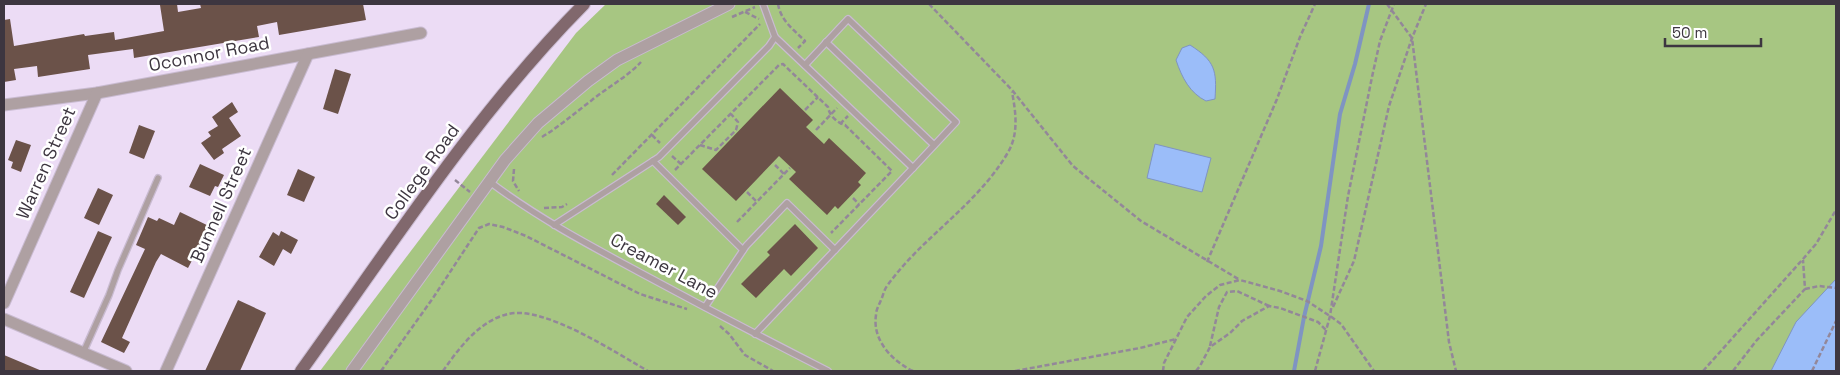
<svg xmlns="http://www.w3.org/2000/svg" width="1840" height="375" viewBox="0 0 1840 375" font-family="'Space Grotesk',sans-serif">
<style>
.green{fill:#a7c682}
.water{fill:#9bbdf9;stroke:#7f94c2}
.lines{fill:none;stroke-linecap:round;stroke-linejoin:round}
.stream{stroke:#7f94c2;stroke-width:4}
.building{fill:#6b5249}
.service-casing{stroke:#c9bbd1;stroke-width:8}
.minor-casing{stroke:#c9bbd1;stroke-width:13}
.primary-casing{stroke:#c9bbd1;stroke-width:14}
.path{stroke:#938799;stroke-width:2.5;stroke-dasharray:5 2.5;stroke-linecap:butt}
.service{stroke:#aea0a2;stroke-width:5.5}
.minor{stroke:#aea0a2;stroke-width:11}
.primary{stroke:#81686d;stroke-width:12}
.labels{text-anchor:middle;stroke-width:5;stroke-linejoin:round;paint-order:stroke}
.street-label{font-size:18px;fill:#3d3640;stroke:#fff}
</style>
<rect width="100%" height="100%" fill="#ecdcf5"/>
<polygon class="green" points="606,4 1836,4 1836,371 320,371 576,33"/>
<g class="water">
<path d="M1190,45C1215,61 1217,70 1215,99L1206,101C1190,93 1182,78 1176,60L1182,48Z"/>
<polygon points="1155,144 1211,158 1202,192 1147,178"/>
<polygon points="1836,279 1836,371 1771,371 1796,322"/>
</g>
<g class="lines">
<polyline class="stream" points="1294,371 1304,317 1321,246 1340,114 1355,64 1369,4"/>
</g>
<g class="building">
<polygon points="170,4 177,4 178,12 201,8 200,4 363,4 366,20 279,35 277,22 257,26 259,37 134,58 133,49 88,55 90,69 38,77 37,66 14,69 16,80 4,82 4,20 10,19 14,46 84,34 85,36 114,32 115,40 164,31 160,5"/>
<polygon points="335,69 351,74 338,114 323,109"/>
<polygon points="780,88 813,120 806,127 824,144 829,138 866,173 858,182 861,185 838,209 835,206 827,215 789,179 796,172 779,156 736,201 702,169"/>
<polygon points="232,102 238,112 229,118 241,136 222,149 224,153 214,160 201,143 211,136 208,132 218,126 212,117"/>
<polygon points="139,125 155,131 144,159 129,153"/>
<polygon points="16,140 31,145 21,172 11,168 13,162 8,160"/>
<polygon points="200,164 224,175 218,187 215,186 210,196 189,187"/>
<polygon points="298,169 315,177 304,202 287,195"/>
<polygon points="98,188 113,195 99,225 84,218"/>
<polygon points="664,195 686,217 678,225 656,204"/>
<polygon points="180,212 213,228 209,238 205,236 188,268 161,254 156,262 122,338 130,342 124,353 101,342 145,249 136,245 148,217 157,221 159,218 174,225"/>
<polygon points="795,224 818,248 791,276 784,269 756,298 741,284 770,255 767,252"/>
<polygon points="98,231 112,237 84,298 70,292"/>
<polygon points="281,231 298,240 291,254 283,249 274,266 259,257 273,232 279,236"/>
<polygon points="238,300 266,313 240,371 205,371"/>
<polygon points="4,355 42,371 4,371"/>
</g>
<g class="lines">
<g class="service-casing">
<g id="service">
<polyline points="826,42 934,145"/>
<polyline points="805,65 848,19 956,122 913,168"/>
<polyline points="653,161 743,250"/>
<path d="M490,182C538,218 587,244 639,272C702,306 765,339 828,371"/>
<polyline points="554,225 659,157 769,46 775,37 763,4"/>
<polyline points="705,307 746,246 787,203 835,250"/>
<polyline points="755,334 913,168 775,37"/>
<polyline points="83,353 109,295 118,270 158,178"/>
</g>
</g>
<g class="minor-casing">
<g id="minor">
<polyline points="4,105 97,93 421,33"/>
<polyline points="4,303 97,93"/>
<polyline points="4,319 126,371"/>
<polyline points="166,371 308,54"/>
<polyline points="352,371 505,160 538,123 588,81 617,60 729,4"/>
</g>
</g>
<g class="primary-casing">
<path id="primary" d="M301,371C391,246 475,114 584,4"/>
</g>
<g class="path">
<path d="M778,4C781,21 793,29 805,41L798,48"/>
<polyline points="929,4 1012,90 1073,166 1141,221 1240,280"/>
<polyline points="1387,4 1412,38 1449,342 1456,371"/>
<polyline points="745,12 759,19"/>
<polyline points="732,17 755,7"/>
<polyline points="805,110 818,97"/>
<polyline points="840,124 848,116"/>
<polyline points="816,130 837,108"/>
<polyline points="652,135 660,143"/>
<path d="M542,137C560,126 575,113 592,100C608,87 627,77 641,62"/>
<polyline points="700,145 716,150 736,130 738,122 731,114"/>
<polyline points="672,156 681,164"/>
<polyline points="514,169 513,181 519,191"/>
<path d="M675,170L779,65L783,64L828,107C829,115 837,123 845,125L892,171L831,233"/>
<polyline points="784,174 790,168"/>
<polyline points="612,175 760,24"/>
<polyline points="455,180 470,192"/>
<polyline points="747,192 757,202"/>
<polyline points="853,198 859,204"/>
<polyline points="544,208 562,207 567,204"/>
<polyline points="737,222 784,174 775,165"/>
<polyline points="1207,262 1277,99 1300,37 1315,4"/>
<polyline points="1805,289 1819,286 1836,288"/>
<polyline points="1333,307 1354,261 1389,106 1412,38 1426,4"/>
<polyline points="720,326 729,334 745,355 773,371"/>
<polyline points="1210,346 1219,307 1227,292 1237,291 1269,306"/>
<polyline points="381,371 433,298 479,228 489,224 503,227 526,236 640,294 687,309"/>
<path d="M443,371C459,348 479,321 508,314C544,305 616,353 648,371"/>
<path d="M913,371C892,361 872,340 876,315C876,310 879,305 881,300C883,296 884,290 887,286C921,238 976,206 1007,154C1019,135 1016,113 1012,92"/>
<polyline points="1015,371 1140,348 1176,339"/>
<polyline points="1163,371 1164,363 1187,317 1206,296 1220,285 1240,280 1280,291 1307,301 1330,316 1341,324 1374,371"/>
<polyline points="1196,371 1200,366 1210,347 1230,333 1242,321 1269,306 1280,308 1318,322 1326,330"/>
<polyline points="1315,371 1330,316 1348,196 1372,77 1380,41 1394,4"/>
<polyline points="1703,371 1803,259 1816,244 1836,210"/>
<polyline points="1733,371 1756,341 1805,289 1803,260"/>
<polyline points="1812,371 1836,321"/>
</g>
<use href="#service" class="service"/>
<use href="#minor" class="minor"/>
<use href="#primary" class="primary"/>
</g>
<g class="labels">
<g class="street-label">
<text transform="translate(209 54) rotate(-11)" y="6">Oconnor Road</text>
<text transform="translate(46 163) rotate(-66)" y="6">Warren Street</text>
<text transform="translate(422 172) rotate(-54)" y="6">College Road</text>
<text transform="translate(221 205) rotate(-66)" y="6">Bunnell Street</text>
<text transform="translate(664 266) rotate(28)" y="6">Creamer Lane</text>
</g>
</g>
<rect width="1840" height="375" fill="none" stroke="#3d3640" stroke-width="10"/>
<path d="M1665 38v8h96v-8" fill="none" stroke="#3d3640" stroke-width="2.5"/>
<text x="1672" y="38" font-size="15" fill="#3d3640" stroke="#ffffff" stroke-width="4" paint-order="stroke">50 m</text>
</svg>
